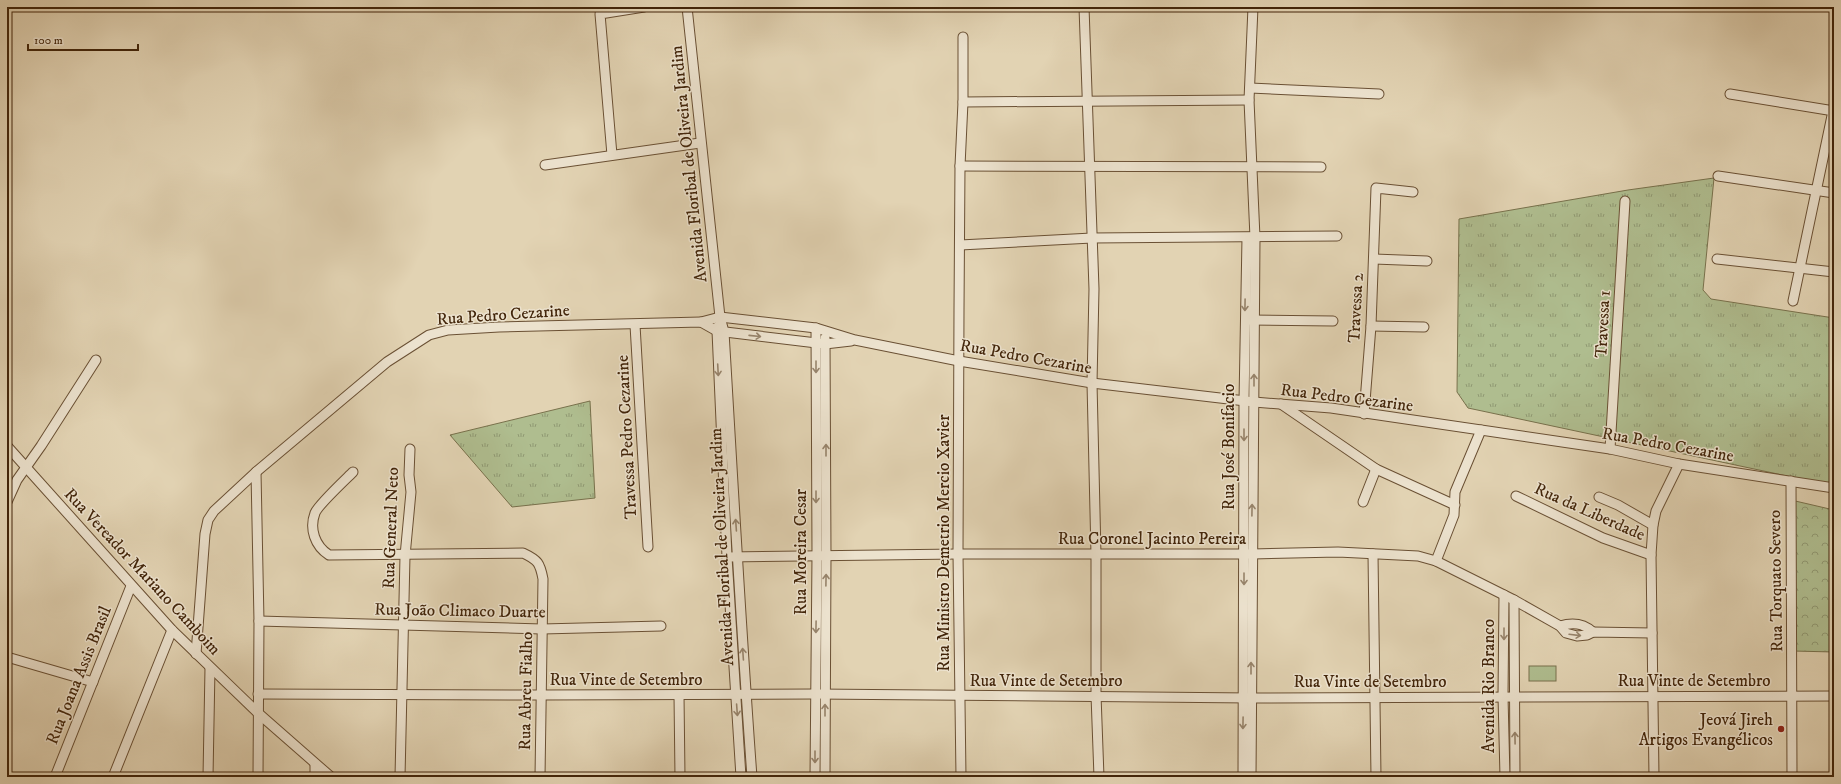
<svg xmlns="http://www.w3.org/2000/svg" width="1841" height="784" viewBox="0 0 1841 784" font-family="'IM FELL DW Pica',serif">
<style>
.grass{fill:url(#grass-tufts);stroke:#78714c}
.forest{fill:url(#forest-crowns);stroke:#78714c}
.pitch{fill:#afbd8f;stroke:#78714c}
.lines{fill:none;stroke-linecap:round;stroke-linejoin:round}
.minor-casing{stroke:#6a5034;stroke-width:11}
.minor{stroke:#ece2ce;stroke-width:9}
.oneway{stroke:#97846c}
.poi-dot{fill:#8f2418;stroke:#ece2ce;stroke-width:1.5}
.labels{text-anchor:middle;stroke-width:3;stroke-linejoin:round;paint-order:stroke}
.street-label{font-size:17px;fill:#42250a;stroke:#ece2ce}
.poi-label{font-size:17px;fill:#42250a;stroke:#ece2ce;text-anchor:end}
</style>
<defs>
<pattern id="grass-tufts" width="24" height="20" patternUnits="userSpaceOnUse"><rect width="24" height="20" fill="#afbd8f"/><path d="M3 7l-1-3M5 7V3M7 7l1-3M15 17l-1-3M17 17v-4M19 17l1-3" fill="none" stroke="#909973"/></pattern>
<pattern id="forest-crowns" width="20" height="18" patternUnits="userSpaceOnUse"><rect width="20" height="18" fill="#afbd8f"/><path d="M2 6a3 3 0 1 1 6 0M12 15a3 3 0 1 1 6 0" fill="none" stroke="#909973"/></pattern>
</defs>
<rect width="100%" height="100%" fill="#e2d3b3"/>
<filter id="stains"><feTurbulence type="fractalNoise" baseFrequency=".005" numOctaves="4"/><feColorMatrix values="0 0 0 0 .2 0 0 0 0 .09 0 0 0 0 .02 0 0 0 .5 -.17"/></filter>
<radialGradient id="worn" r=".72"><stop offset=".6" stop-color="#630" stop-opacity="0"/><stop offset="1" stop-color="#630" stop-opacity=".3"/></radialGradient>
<g class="grass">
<polygon points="1714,178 1703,290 1711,299 1834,318 1834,486 1468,408 1457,392 1459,219 1628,190"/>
<polygon points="590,401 595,498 512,507 450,435"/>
</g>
<polygon class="forest" points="1791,500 1834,510 1834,652 1793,651"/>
<rect class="pitch" x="1529" y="666" width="27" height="15"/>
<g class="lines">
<g class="minor-casing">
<g id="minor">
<path d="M687,7L720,317L724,332C733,481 741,629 752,777"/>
<polyline points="1084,7 1094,289 1092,383 1096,555 1096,695 1099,777"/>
<polyline points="1250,88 1379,94"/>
<polyline points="1730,94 1834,111"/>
<polyline points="963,102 1249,100"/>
<polyline points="612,155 600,14 644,7"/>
<polyline points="545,165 700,143"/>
<polyline points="960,166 1321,167"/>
<polyline points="1718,176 1834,193"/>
<polyline points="960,245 1092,238 1337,236"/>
<polyline points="1374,259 1427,261"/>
<polyline points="1717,259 1834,272"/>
<polyline points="1793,301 1833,111"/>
<polyline points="1248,320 1333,321"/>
<polyline points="701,322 720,317 816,328 855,340 959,361 1092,383 1254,402 1331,408 1610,449 1679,464 1834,488"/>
<polyline points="635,325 648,547"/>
<polyline points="718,326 717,331 727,557 741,777"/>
<polyline points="1371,326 1424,327"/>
<polyline points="825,338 826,555 825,777"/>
<polyline points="1281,404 1376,469 1455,505"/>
<polyline points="1364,414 1371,326 1376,188 1413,192"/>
<polyline points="7,446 172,630 258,713 331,777"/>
<polyline points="1610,449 1625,201"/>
<polyline points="256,472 259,621 258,777"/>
<path d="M353,472C346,479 318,505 315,513C309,529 315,546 329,555L523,553C538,560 540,563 543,579L540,777"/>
<polyline points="1791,481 1792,777"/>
<polyline points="1516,496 1603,538 1651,555"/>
<polyline points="1599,497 1618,505 1653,525"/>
<polyline points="7,502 17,480 41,446 96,360"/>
<polyline points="1363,502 1376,469"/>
<polyline points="1373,554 1376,777"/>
<polyline points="727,557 958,554 1252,554 1338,552 1418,556 1436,561 1514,600 1560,626 1566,633 1577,636 1587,635 1593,632 1652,633"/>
<polyline points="1436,561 1454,515 1455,492 1481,430"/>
<polyline points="1504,595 1503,696 1505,777"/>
<polyline points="1514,600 1515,777"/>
<polyline points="259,621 542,629 661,626"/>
<path d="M1560,626C1573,622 1583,623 1593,632"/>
<polyline points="196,654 205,534 208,520 214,511 256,472 387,362 429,335 448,330 499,327 701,322 717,331 825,344 851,341"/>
<polyline points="7,657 93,682"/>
<polyline points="258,694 540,695 815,694 1251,698 1834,696"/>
<polyline points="679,695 680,777"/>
<polyline points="55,777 131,586"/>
<polyline points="113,777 172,630"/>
<polyline points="208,777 210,668"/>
<polyline points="315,777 315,764"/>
<polyline points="400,777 405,556 411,492 409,475 410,449"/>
<polyline points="815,777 817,555 816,328"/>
<polyline points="961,777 958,554 959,310 960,166 963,102 963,37"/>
<polyline points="1243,777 1244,401 1247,238"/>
<polyline points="1251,777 1255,238 1249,100 1253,7"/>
<polyline points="1654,777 1651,555 1653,525 1656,511 1679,464"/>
</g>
</g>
<use href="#minor" class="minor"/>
</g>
<defs><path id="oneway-shaft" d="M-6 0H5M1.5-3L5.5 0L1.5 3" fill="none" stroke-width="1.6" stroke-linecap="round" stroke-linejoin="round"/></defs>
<g class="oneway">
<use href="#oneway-shaft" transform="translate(1245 305) rotate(91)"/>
<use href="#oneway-shaft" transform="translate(755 336) rotate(6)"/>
<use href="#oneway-shaft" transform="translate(816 367) rotate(90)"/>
<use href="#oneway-shaft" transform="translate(718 370) rotate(87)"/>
<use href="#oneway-shaft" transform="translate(1254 380) rotate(-90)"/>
<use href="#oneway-shaft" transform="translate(1244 435) rotate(90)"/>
<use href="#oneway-shaft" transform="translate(826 450) rotate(-90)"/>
<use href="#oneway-shaft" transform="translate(816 497) rotate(90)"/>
<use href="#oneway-shaft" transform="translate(1252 510) rotate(-89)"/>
<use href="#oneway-shaft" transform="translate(736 525) rotate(-94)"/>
<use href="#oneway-shaft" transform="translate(1244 579) rotate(90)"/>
<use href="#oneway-shaft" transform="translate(826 580) rotate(-89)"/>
<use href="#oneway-shaft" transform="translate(816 627) rotate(91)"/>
<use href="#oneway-shaft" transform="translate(1504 634) rotate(90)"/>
<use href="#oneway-shaft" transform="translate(1575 635) rotate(7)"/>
<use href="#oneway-shaft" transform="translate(743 654) rotate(-94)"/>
<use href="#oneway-shaft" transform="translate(1251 668) rotate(-90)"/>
<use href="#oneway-shaft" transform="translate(737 710) rotate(86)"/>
<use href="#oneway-shaft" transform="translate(825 710) rotate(-90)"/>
<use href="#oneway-shaft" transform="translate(1243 723) rotate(91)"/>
<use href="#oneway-shaft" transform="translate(1515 738) rotate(-91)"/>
<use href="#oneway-shaft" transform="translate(815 757) rotate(90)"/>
</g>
<circle class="poi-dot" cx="1781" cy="729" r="4"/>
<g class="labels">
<g class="street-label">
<text transform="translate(688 164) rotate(-96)" y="6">Avenida Floribal de Oliveira Jardim</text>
<text transform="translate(1355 308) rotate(-87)" y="6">Travessa 2</text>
<text transform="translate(503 314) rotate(-4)" y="6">Rua Pedro Cezarine</text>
<text transform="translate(1602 324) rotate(-87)" y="6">Travessa 1</text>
<text transform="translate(1026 356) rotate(10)" y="6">Rua Pedro Cezarine</text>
<text transform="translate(1347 397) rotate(7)" y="6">Rua Pedro Cezarine</text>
<text transform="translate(626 437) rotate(-93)" y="6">Travessa Pedro Cezarine</text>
<text transform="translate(1668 444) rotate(10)" y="6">Rua Pedro Cezarine</text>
<text transform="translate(1228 447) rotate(-90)" y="6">Rua José Bonifacio</text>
<text transform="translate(1590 511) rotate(24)" y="6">Rua da Liberdade</text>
<text transform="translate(390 528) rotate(-88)" y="6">Rua General Neto</text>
<text x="1152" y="544">Rua Coronel Jacinto Pereira</text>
<text transform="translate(943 543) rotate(-90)" y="6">Rua Ministro Demetrio Mercio Xavier</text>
<text transform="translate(721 547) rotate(-93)" y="6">Avenida Floribal de Oliveira Jardim</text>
<text transform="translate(800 552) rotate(-90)" y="6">Rua Moreira Cesar</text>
<text transform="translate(143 571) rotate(47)" y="6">Rua Vereador Mariano Camboim</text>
<text transform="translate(1775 581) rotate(-91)" y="6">Rua Torquato Severo</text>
<text transform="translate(460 610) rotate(1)" y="6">Rua João Climaco Duarte</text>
<text transform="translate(78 675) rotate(-68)" y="6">Rua Joana Assis Brasil</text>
<text x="626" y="685">Rua Vinte de Setembro</text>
<text x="1046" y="686">Rua Vinte de Setembro</text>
<text x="1694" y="686">Rua Vinte de Setembro</text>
<text x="1370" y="687">Rua Vinte de Setembro</text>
<text transform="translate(1488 686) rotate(-90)" y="6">Avenida Rio Branco</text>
<text transform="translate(525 691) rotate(-89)" y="6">Rua Abreu Fialho</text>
</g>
<g class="poi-label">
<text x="1773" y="725">Jeová Jireh<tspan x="1773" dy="20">Artigos Evangélicos</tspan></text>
</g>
</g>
<rect width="1841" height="784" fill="none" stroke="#e2d3b3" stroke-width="24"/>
<rect x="8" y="8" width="1825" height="768" fill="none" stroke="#42250a" stroke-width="2"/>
<rect x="12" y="12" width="1817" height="760" fill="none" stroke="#42250a"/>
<path d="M28 44v6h110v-6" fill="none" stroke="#42250a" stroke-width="2"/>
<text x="34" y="44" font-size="12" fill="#42250a" stroke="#ece2ce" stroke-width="3" paint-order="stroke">100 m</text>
<rect width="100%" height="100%" filter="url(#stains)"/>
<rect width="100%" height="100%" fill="url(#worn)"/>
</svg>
